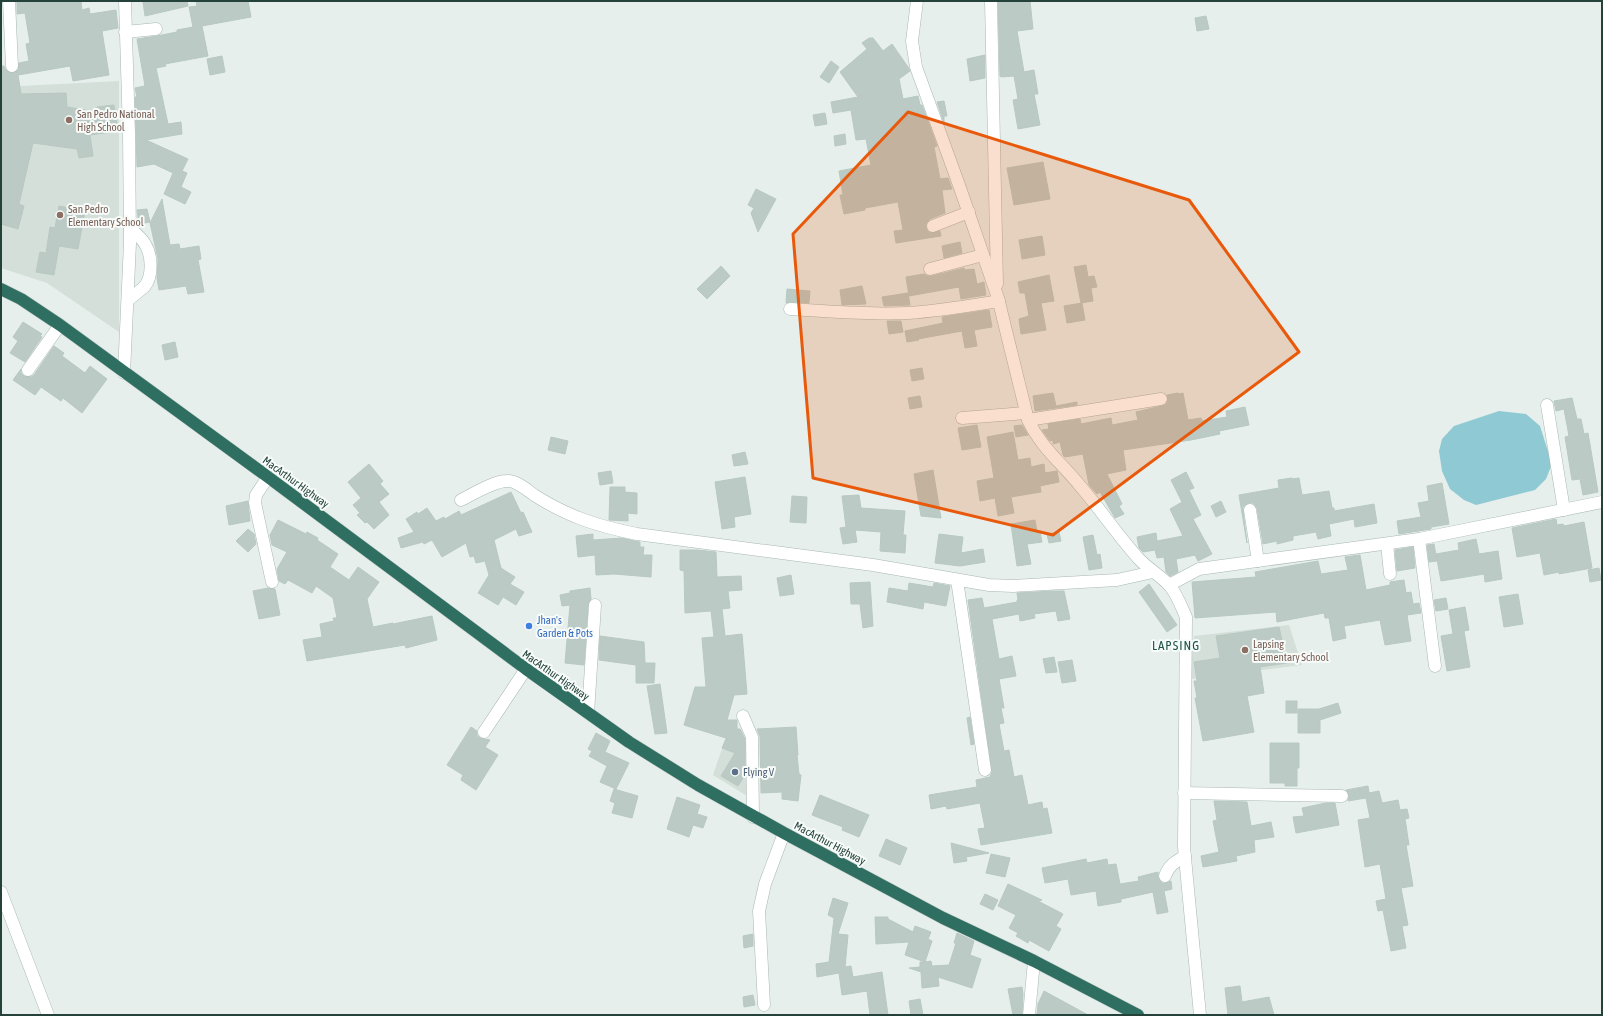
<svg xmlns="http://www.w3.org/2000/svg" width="1603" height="1016" viewBox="0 0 1603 1016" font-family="'Asap Condensed',sans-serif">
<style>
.built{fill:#d4dfda}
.water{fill:#8ec9d4}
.building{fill:#bbcac4;stroke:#b8c9c2}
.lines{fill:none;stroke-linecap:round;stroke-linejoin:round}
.minor-casing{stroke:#a8b8b2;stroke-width:13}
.highway-casing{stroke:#c2cac8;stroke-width:13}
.minor{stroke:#fff;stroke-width:12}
.highway{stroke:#2f6f62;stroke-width:12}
.marked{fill:#e8590c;fill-opacity:0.2;stroke:#e8590c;stroke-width:3;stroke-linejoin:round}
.education-dot{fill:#8d6e63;stroke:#f7fbf9;stroke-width:1.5}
.shop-dot{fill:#3f7fe0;stroke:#f7fbf9;stroke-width:1.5}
.service-dot{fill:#5c6f8a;stroke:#f7fbf9;stroke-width:1.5}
.labels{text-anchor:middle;stroke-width:4;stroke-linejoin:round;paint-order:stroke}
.education-label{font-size:11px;fill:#785e54;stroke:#f7fbf9;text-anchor:start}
.street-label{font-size:11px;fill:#24423a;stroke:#f7fbf9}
.shop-label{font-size:11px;fill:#366cbe;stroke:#f7fbf9;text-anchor:start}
.service-label{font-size:11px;fill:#4e5e75;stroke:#f7fbf9;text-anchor:start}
.quarter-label{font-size:13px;letter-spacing:1px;fill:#1f5548;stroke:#f7fbf9}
</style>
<rect width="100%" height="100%" fill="#e6efeb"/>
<g class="built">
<polygon points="119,81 119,332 47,283 1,268 1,87"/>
<polygon points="1289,625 1302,665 1192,679 1191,666 1194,636"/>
<polygon points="727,734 751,745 752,799 713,775"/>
</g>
<polygon class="water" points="1499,411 1526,414 1540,426 1552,464 1546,479 1535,490 1476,505 1464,500 1450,489 1442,471 1439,451 1442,439 1454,426"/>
<g class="building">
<polygon points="17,1 81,1 82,10 89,8 90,14 116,10 118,28 102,31 109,75 73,81 70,66 18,75 21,94 66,93 67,107 97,112 97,107 114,105 118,131 90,135 93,156 79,158 77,149 33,143 19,204 24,206 18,229 1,224 1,66 4,66 6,70 13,73 18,70 19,63 29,61 26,44 30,43 25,13 17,14"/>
<polygon points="149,1 187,1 188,6 145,16 143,2"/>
<polygon points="196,1 248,1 251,17 202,26 208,56 165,64 166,66 156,68 168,124 181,122 182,134 146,140 188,159 182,171 187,173 181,187 191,192 185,204 164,194 173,173 154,164 137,167 135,97 137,97 135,88 145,86 137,39 157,36 177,32 177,30 193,27 189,7 197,6"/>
<polygon points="998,1 1030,1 1033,29 1017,31 1024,72 1034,70 1038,94 1034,94 1040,125 1018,129 1013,100 1018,99 1014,76 1001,77 1000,76"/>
<polygon points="1206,16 1209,29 1197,31 1195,18"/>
<polygon points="869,38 873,38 883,51 892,44 908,67 910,71 899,79 903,99 918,96 920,105 922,105 937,146 934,147 940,179 948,178 952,189 942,190 945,213 930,219 926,224 926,228 929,232 932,233 940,231 941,236 896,243 894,231 903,230 898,202 865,208 865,210 844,214 840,195 843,195 839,171 871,165 866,139 856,140 851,110 833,113 831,102 858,97 840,72 867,49 862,43"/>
<polygon points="985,55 985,78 970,81 967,59"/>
<polygon points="222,56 225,72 210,75 207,59"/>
<polygon points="831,61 839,67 829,83 820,77"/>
<polygon points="944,101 947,116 944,116 944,123 937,102"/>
<polygon points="825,113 827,124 815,126 813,115"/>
<polygon points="845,134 846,144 835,146 834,136"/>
<polygon points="1043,162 1050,199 1014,205 1007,168"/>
<polygon points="756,189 776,199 758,232 751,213 754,208 748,205"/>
<polygon points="162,199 170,245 179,244 180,249 199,246 201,259 198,260 204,292 188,294 186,286 159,290 157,278 158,259 150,223"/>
<polygon points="59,206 85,211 78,249 59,246 54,275 36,272 40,252 46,253 50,227 55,228"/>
<polygon points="147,209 150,222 139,224 137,210"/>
<polygon points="1042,236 1045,255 1022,259 1019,240"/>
<polygon points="960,242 962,253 944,258 942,246"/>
<polygon points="1086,265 1088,277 1094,276 1097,287 1091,288 1093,301 1081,303 1074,267"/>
<polygon points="721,266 730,276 707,299 697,289"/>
<polygon points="964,268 965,270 974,269 977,284 984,282 986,295 961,299 959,287 909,296 906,277 924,274 928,276 932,276"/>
<polygon points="1049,275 1054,301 1041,303 1046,330 1021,334 1019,319 1029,316 1025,293 1020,293 1018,282"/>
<polygon points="862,286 866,304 842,305 840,290"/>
<polygon points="787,289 810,291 809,303 790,302 786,303"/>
<polygon points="908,293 910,305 884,306 882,297"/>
<polygon points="1082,303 1085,320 1067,323 1064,306"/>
<polygon points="989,310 992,327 974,330 977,346 965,348 962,331 918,339 919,340 907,342 905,331 943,323 942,317"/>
<polygon points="887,321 901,321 903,332 889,334"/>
<polygon points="23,322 42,334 40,336 42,337 25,362 10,353 18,341 13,337"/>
<polygon points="175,342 178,357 165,360 162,345"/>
<polygon points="54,346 64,353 62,356 85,373 90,366 107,379 82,413 63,398 61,401 41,387 35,395 13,380 21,369 21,373 24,376 31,377 34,375"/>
<polygon points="922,368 924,379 912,381 910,370"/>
<polygon points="1053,393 1056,406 1077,402 1077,405 1035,411 1033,396"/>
<polygon points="1178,393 1179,394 1183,393 1188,420 1201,418 1202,421 1227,417 1226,411 1245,407 1249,425 1219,431 1220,434 1191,440 1123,450 1126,470 1107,474 1122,504 1119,506 1124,514 1115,518 1100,492 1097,494 1089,485 1083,454 1065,457 1063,455 1060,442 1053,444 1053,440 1050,441 1042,430 1049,429 1048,424 1080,419 1081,424 1111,418 1112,425 1138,420 1136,412 1165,405 1168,401 1167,395"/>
<polygon points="920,396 922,407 910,409 908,398"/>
<polygon points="1572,398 1577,419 1581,419 1584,434 1588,433 1598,492 1583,495 1580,479 1572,480 1565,437 1569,436 1564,409 1556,411 1554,401"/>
<polygon points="977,425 981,447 962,450 958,428"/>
<polygon points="1022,425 1028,435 1016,437 1014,426"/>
<polygon points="1013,432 1018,460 1030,458 1031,467 1044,464 1045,473 1057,471 1059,482 1040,486 1041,492 1011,497 1014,513 998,516 995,498 980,501 977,481 994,478 987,437"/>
<polygon points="551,437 568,441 565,454 548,450"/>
<polygon points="745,452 748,464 734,466 732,455"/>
<polygon points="369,464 383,481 380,484 389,494 379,502 389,515 374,529 367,522 365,523 357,515 360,513 353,505 361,498 348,482"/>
<polygon points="933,470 941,518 921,516 914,474"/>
<polygon points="611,471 613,483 600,485 598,473"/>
<polygon points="1186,472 1194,488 1189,490 1201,515 1193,519 1212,554 1198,561 1195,555 1176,559 1178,572 1170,576 1166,572 1164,557 1157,558 1155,550 1143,552 1139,548 1137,537 1156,533 1157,541 1183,536 1170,509 1182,502 1171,480"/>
<polygon points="745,477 751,514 734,517 735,527 722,529 715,482"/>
<polygon points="1292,478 1292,479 1299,478 1302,495 1329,491 1332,508 1334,508 1334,511 1374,504 1377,523 1355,527 1354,519 1329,524 1331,536 1318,539 1316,532 1293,536 1293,540 1277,544 1277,541 1263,544 1257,508 1253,503 1248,503 1243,507 1243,511 1247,543 1239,495 1279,488 1278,480"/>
<polygon points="1442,483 1449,524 1431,527 1431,529 1399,534 1397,521 1421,517 1418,503 1429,501 1427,486"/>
<polygon points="610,487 625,487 625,492 637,493 637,514 628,513 628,521 609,520"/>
<polygon points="511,492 521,513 523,512 532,532 519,536 516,529 494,540 501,568 515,577 510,584 524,592 516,605 503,597 498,605 478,593 489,575 485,561 476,563 474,556 470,557 466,543 442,557 432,540 424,544 423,542 401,548 398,538 414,532 406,519 417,512 418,514 427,508 436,521 444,517 445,519 459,511 461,515"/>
<polygon points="859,495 861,508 905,511 903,535 906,535 905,553 880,551 881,532 855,530 857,542 843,544 840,528 846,527 842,496"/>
<polygon points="792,496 807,497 806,523 790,522"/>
<polygon points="248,501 250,521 229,525 226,506"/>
<polygon points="1221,501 1226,512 1216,517 1211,506"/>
<polygon points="1556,519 1557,525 1563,524 1564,526 1584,522 1592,568 1559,574 1559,572 1544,575 1540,553 1517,557 1512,528"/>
<polygon points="278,520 306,534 307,532 318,538 317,540 338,554 330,567 349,580 358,567 379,582 367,599 373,627 393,623 393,624 432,616 437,640 406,648 405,645 307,661 303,640 322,637 320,624 334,621 333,618 337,618 333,598 316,586 312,593 288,580 285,584 279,581 277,569 287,552 272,545 270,535"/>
<polygon points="1035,520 1037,532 1040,532 1042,542 1027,544 1031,564 1017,566 1011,524"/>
<polygon points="248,529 254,534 256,544 248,552 236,541"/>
<polygon points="1059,532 1061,541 1049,543 1047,534"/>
<polygon points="593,534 593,540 622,538 640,542 640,547 644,547 643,555 652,555 651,577 614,574 596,575 595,555 578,557 576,536"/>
<polygon points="939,534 963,537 961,553 983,549 985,562 960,566 935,563"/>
<polygon points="1093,535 1097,555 1100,554 1102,568 1089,570 1083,537"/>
<polygon points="1476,539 1479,554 1498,551 1502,579 1485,582 1484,574 1441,581 1436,554 1459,550 1458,543"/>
<polygon points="1434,544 1437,561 1429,562 1427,545"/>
<polygon points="1413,547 1415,568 1397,571 1395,550"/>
<polygon points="680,550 697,550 716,552 717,577 741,576 742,590 728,591 730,608 722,609 725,636 742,634 747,694 734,695 727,720 737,720 737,729 740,729 745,739 745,775 738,786 721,776 735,753 722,748 726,739 729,739 684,725 695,687 706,687 702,638 714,637 711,611 685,613 684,571 680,570"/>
<polygon points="1360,555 1366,590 1390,585 1390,582 1404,580 1406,593 1411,592 1413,604 1419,603 1421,613 1407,615 1411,641 1385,645 1380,620 1344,626 1346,638 1333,641 1329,618 1325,618 1324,613 1277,622 1276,612 1195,618 1192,582 1256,577 1255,572 1318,561 1321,574 1348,570 1345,557"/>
<polygon points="1599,568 1601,580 1590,582 1588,570"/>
<polygon points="791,575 794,594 780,596 777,578"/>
<polygon points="870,582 873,626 863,628 860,604 851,604 850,583"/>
<polygon points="909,583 933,587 934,583 950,586 946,606 924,602 923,609 887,602 889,588 908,591"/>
<polygon points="1149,584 1177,625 1167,632 1139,592"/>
<polygon points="268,588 275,589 280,615 259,619 253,591"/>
<polygon points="590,588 591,599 588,605 584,665 565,663 570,605 562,606 560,595 570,593 570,591"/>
<polygon points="1053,591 1064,591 1070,619 1058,621 1056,611 1034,614 1035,618 1020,621 1019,614 992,619 999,659 1012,656 1016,676 999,679 1004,708 1001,708 1004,723 999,724 1004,751 1009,750 1014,777 1022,775 1028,805 1042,802 1043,809 1047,808 1052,833 981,845 978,829 985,828 980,803 947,809 946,806 931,809 929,795 977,787 976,780 990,777 992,772 968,600 982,598 984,608 1017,602 1017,600 1018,600 1017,593"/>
<polygon points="1518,594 1523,624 1504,627 1499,597"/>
<polygon points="1446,598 1448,609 1436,611 1434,600"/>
<polygon points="1465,607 1469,630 1464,631 1470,667 1447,671 1441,636 1453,634 1449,610"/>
<polygon points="1279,627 1287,663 1260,667 1264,693 1247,696 1254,732 1203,741 1195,698 1197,698 1194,681 1197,681 1194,662 1220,658 1216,636"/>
<polygon points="600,636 644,642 645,663 655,663 654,683 636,683 636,665 599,660"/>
<polygon points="1054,657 1057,672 1046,673 1043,659"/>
<polygon points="1072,660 1076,681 1062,683 1058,662"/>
<polygon points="660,684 667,733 655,734 647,686"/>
<rect x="1286" y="701" width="11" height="12"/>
<polygon points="1338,703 1341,713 1320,720 1320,733 1298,733 1298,709 1319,709"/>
<polygon points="970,717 974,744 971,745 967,718"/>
<polygon points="471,727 477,731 477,736 480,738 490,740 485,747 498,755 476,790 461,780 463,775 447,765"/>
<polygon points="796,727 798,755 797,755 799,774 801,775 798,801 782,799 782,792 761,793 760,737 757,729"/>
<polygon points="596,733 610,741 605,752 629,763 616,789 600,782 607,766 589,756 592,751 588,749"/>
<polygon points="1270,743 1299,743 1299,768 1297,768 1297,786 1285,786 1285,783 1270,783"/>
<polygon points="1368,786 1369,793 1379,791 1382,803 1398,800 1400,810 1407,809 1409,818 1405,819 1409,845 1406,845 1413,886 1401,888 1408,925 1402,926 1406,948 1391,951 1383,910 1378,911 1376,901 1386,899 1380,864 1365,867 1358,820 1370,818 1366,798 1348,801 1349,796 1346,790"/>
<polygon points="614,789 638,796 632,818 612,813 615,803 610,801"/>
<polygon points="820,795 869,815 859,837 842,830 843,827 812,815"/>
<polygon points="677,797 700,805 697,814 707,817 703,828 693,825 689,837 667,829"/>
<polygon points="1214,801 1247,802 1251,826 1271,822 1274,837 1254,840 1255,852 1236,856 1237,861 1203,867 1201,856 1219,852 1213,821 1217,820"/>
<polygon points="1326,803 1335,803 1339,825 1296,833 1293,817 1304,816 1302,808"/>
<polygon points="886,839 907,848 900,865 879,856"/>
<polygon points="951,843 989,853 966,857 967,861 954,863"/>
<polygon points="991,854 1010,858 1005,877 986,873"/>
<polygon points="1086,859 1087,863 1107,859 1108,865 1116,864 1120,884 1139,881 1138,877 1158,872 1158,877 1162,883 1166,883 1171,881 1172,889 1164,891 1168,912 1157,914 1153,892 1121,899 1121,902 1098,906 1096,891 1071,895 1068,879 1045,883 1042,868"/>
<polygon points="1008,884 1042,900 1038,901 1063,914 1056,926 1061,929 1049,951 1029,940 1028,943 1016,936 1018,933 1009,928 1016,915 998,906"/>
<polygon points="985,894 998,900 993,910 980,904"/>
<polygon points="833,898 848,903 838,934 848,935 845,967 851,966 853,977 882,972 888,1015 870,1015 867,991 842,995 839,973 817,977 816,964 829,962 834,918 828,915"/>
<polygon points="875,917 888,917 888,919 913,932 915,926 931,932 928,939 932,941 925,962 931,961 932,966 949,965 956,943 954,943 957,933 974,941 970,955 981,959 972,988 938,977 939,986 922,988 921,972 909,968 920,967 920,962 925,962 905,955 909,942 876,944"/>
<polygon points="753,934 753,946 744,948 743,936"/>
<polygon points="1240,986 1242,1002 1269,997 1274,1015 1228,1015 1225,988"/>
<polygon points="1022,987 1023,994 1022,1015 1013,1015 1008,989"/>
<polygon points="1044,991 1088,1015 1037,1015 1038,1004"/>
<polygon points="753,995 755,1005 744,1007 743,997"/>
<polygon points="920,999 923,1015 911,1015 909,1001"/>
</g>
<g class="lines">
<g class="minor-casing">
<g id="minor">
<polyline points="9,1 12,66"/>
<path d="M917,1L912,41L916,67L959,185L998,298L1028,420C1042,449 1062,463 1081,487C1101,510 1118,536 1139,559C1148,569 1160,575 1169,585C1177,594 1181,606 1186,617L1184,847L1200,1015"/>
<polyline points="991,1 997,284"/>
<polyline points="125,32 156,29"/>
<polyline points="933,226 969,212"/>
<polyline points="930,269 983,255"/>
<path d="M128,300C133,296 140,291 145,286C153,275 152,255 145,244C141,237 135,233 130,228"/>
<path d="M790,309C829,311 869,315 908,313C939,311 968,306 999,301"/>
<polyline points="28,370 60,325"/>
<polyline points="124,373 130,243 129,133 125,1"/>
<polyline points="1547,405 1564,510"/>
<polyline points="962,418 1026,413"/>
<polyline points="1028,420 1161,399"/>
<polyline points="268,477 256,495 255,503 272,582"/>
<path d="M461,500C473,494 494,481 507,481C516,480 527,490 534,495C569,517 597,526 637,534L873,565L989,585L1013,586L1117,580L1153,572"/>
<polyline points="1250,510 1258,561"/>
<polyline points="1419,539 1435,666"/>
<polyline points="1387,544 1390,574"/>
<polyline points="957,580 985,770"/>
<polyline points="1169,585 1199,569 1419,539 1602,502"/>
<polyline points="588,713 595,605"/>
<polyline points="743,716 752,737 753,817"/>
<polyline points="484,732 526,669"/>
<polyline points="1184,793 1342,796"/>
<path d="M1165,876C1169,865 1175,862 1185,856"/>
<polyline points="1,892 48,1015"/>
<polyline points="764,1005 759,911 765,884 784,833"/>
<polyline points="1029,1015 1034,961"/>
</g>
</g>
<g class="highway-casing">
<polyline id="highway" points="1,289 21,299 60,325 268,477 526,669 629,742 698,785 784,833 943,918 1034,961 1138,1015"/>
</g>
<use href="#minor" class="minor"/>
<use href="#highway" class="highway"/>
</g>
<path class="marked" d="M908,112L1189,200L1299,352L1053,535L813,478L793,234Z"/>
<g class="education-dot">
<circle cx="69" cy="120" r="4"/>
<circle cx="60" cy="215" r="4"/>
<circle cx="1245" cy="650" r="4"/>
</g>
<circle class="shop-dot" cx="529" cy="626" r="4"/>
<circle class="service-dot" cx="735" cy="772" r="4"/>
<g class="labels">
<g class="education-label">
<text x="77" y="118">San Pedro National<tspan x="77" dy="13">High School</tspan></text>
<text x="68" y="213">San Pedro<tspan x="68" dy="13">Elementary School</tspan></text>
<text x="1253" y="648">Lapsing<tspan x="1253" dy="13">Elementary School</tspan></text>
</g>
<g class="street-label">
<text transform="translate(296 482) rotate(36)" y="4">MacArthur Highway</text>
<text transform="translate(556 675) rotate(35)" y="4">MacArthur Highway</text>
<text transform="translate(830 843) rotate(28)" y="4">MacArthur Highway</text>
</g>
<g class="shop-label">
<text x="537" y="624">Jhan's<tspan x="537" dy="13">Garden &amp; Pots</tspan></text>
</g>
<g class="service-label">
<text x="743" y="776">Flying V</text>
</g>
<g class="quarter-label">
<text x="1176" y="650">LAPSING</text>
</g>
</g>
<rect width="1603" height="1016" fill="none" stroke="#24423a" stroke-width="4"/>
</svg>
